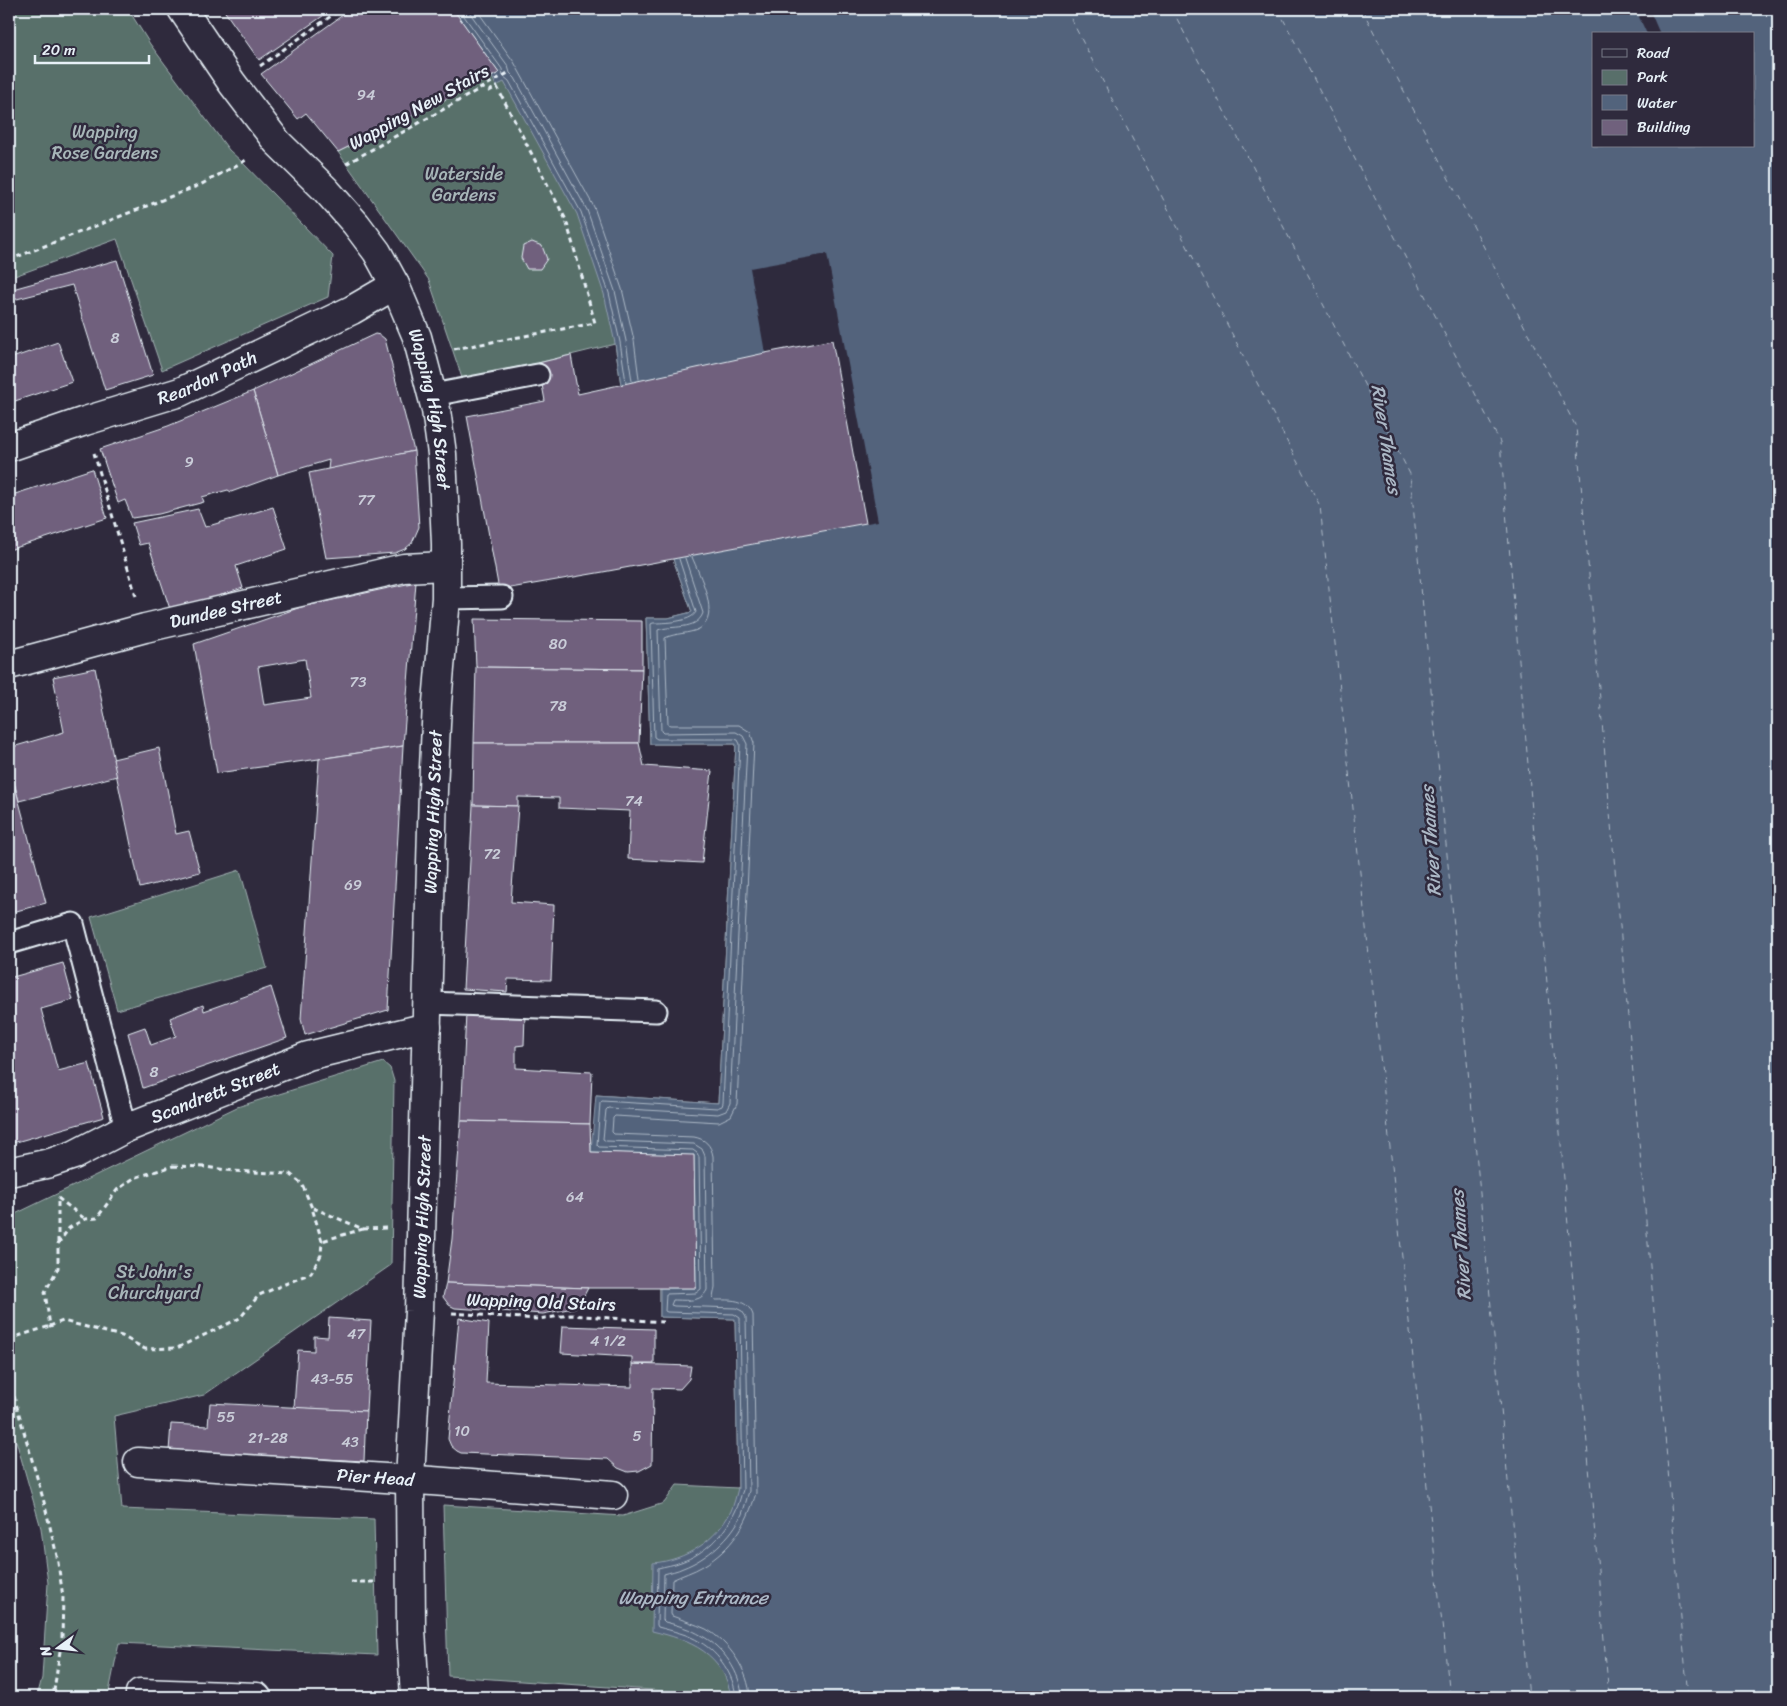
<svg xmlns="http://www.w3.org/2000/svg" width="1787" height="1706" viewBox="0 0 1787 1706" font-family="Sriracha,sans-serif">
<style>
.green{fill:#586f6a;stroke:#a0b0b1}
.water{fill:#52637c;stroke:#8e9cae;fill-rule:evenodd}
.pier{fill:#2f2a3d}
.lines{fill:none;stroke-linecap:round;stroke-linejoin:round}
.shore{stroke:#acb8c6;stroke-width:1}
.ferry{stroke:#acb8c6;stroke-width:1;stroke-dasharray:6 5;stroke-linecap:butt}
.building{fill:#70617d;stroke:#e8f1f8;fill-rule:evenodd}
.service-casing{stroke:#e8f1f8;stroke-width:25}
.minor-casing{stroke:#e8f1f8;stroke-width:31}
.tertiary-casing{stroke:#e8f1f8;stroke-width:31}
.path{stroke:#e8f1f8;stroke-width:3;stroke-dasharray:5 4;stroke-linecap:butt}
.service{stroke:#2f2a3d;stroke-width:21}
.minor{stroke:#2f2a3d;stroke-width:28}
.tertiary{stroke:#2f2a3d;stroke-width:28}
.labels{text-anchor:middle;stroke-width:5;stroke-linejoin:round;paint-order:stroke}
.number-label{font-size:15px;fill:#cacdd9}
.street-label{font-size:18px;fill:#e8f1f8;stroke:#2f2a3d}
.park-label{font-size:18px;fill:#a7b6b8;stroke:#2f2a3d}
.water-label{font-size:19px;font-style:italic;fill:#acb8c6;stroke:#2f2a3d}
</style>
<rect width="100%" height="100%" fill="#2f2a3d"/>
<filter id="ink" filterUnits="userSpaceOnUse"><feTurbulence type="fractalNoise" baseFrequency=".02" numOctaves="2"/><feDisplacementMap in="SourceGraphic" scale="10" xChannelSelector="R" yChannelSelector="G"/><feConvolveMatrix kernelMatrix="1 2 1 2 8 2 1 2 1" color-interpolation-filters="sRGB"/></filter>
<g filter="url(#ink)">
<g class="green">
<polygon points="9,9 128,9 150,44 229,150 242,162 333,256 328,297 162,370 117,239 9,278"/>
<polygon points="453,9 618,9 827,990 731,1697 696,1693 448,1676 443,1505 623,1516 664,1503 677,1485 738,1488 735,1319 660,1317 660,1288 696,1288 694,1156 596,1095 718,1103 736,744 650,744 646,618 668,618 692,612 673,559 621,385 615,344 538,363 462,378 429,280 338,152 499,73"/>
<polygon points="240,870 267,968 117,1010 91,917"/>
<polygon points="383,1062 390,1068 394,1081 391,1265 204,1395 114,1416 122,1509 374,1519 377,1655 119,1643 108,1697 37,1697 42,1678 48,1583 41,1528 9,1416 9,1217 237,1107"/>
</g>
<path class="water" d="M453,9H1778V1697H731C724,1653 690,1640 652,1631L653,1563C686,1560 716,1541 731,1511C734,1504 736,1496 738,1488L735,1319L660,1317V1288H696L694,1156L591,1152L596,1095L718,1103L736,744H650L646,618H668L692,612L673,559L621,385L615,343L604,294L577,214L504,82L496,86L492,77L499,73ZM1593,34H1753V146H1593Z"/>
<g class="pier">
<polygon points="1650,11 1660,34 1647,34 1639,17 1642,12"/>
<polygon points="827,254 878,521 673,559 621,385 765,353 750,268"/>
</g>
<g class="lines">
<g class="shore">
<polyline points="459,9 502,69 503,76 509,81 581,212 609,293 620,342 626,382"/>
<polyline points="467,9 508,66 510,73 515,78 587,210 615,291 626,341 632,381"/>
<polyline points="476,9 514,62 594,207 622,289 634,340 639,379"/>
<path d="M692,557C699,574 722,617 699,629C689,634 675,633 665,638L668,724L670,725H739L750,732L754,743L737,1104L731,1116L719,1122L615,1116L613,1118L612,1132L614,1134L694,1137C705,1139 711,1145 713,1156L715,1287L713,1298L715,1300C730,1300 747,1298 753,1315L756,1493C747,1524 732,1549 703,1566C693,1572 682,1575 672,1580L671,1614L672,1616C683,1620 695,1624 706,1629C729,1642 749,1671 750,1697"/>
<path d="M685,558L703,613C697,631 671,625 658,630L661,731L663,733L736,732L743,736L747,744L730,1103L726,1111L718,1114L608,1108L606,1110L603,1139L606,1141L694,1144L702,1149L705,1156L707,1290C701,1303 686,1300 673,1300L671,1305L674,1306L736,1308L742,1311L746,1317L749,1491C747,1498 745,1506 742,1514C732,1537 707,1559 683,1568C677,1571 670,1572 664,1574L663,1620L665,1622C677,1625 691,1629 702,1636C723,1647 741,1673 742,1697"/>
<path d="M679,559L696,612C691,622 664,623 653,623L651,624L654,737L657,739H734L738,740L740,744L723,1103L722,1106L717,1108L602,1101L600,1103L597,1145L599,1147L693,1150L697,1153L699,1157L701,1289L696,1293L666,1294L665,1311L667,1312L734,1314L740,1318L743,1490C740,1497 739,1505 735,1512C725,1534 704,1554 681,1562C674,1565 665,1566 658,1568L657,1625L658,1627C672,1631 688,1634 700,1642C719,1653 734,1675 736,1697"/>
</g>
<g class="ferry">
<polyline points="1066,9 1320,506 1450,1697"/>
<polyline points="1172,9 1410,474 1529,1697"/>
<polyline points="1278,9 1500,442 1609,1697"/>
<polyline points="1362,9 1576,427 1688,1697"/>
</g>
</g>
<g class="building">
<polygon points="223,9 333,9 259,60"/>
<polygon points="351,9 453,9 499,73 338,152 306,113 298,119 261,74"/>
<polygon points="532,242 542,246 547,259 540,269 527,269 521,258 523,246"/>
<polygon points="117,260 153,375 105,390 72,285 9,301 9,290"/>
<polygon points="375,334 380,335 385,339 414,451 328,470 329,460 278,475 253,391"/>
<polygon points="832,340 866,523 603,572 499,590 467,416 545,401 538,363 571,355 578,394 765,353"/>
<polygon points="58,342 72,382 9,403 9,359"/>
<polygon points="253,391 278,475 231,492 228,490 202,497 204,502 159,514 132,518 125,500 118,503 100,449 168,426"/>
<polygon points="414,451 419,527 412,543 405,549 395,553 326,558 309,473"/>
<polygon points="92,469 107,518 9,550 9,496"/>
<polygon points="273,507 287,549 236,566 243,588 171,612 148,543 139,545 132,523 198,509 205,527"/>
<path d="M416,582L403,746L319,759L217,773L194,644L301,607ZM305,659L311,698L264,705L258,667Z"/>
<polygon points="474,619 642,621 642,669 476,667"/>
<polygon points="476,667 642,669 639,743 474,743"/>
<polygon points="95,668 117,776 19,801 9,764 9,748 64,732 53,677"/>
<polygon points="474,743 639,743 644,766 712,771 702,863 628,859 630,811 559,808 559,798 518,797 518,806 473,805"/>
<polygon points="403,746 388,1010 305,1035 301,1019 319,759"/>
<polygon points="159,748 176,834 189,831 200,872 140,888 113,759"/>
<polygon points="9,764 46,903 9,913"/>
<polygon points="473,805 518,806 511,902 554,905 551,980 508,979 507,992 463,989"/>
<polygon points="63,963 73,1000 41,1009 58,1071 89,1063 104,1117 9,1144 9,978"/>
<polygon points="271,987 287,1038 143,1088 128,1033 145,1027 151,1045 176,1036 170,1018 203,1005 204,1011"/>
<polygon points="466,1013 525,1015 524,1045 516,1046 516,1068 592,1072 590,1124 461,1121"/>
<polygon points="461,1121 590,1124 591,1152 694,1155 696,1288 588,1288 446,1283 452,1239"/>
<polygon points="446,1283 588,1288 578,1307 543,1314 455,1308 449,1305 443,1297"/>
<polygon points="329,1318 371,1321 366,1411 294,1408 298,1350 314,1351 314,1336 328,1337"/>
<polygon points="459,1318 489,1323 486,1383 632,1387 632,1364 691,1366 689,1379 680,1389 653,1388 652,1464 639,1471 628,1472 618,1468 608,1459 461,1453 457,1451 451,1446 448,1439"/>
<polygon points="563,1326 654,1329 654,1364 632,1364 632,1357 561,1353"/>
<polygon points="210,1403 366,1411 364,1461 169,1451 171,1424 208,1426"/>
</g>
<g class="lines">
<g class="service-casing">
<g id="service">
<polyline points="433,395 538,375"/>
<polyline points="446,598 502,597"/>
<polyline points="9,943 73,924 126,1128"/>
<polyline points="427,1003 656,1011"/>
</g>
</g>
<g class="minor-casing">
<g id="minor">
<path id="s1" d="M9,447L85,421L180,392L352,310L395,285"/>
<path id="s2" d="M9,665L145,628L404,568L445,566"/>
<path id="s3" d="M9,1172L50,1163L74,1155L126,1128L308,1056L427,1027"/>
<path id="s4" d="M138,1462L432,1481L613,1495"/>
<polyline points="140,1693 257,1697"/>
</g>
</g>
<g class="tertiary-casing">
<g id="tertiary">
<path id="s5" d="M182,9L232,83L277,142L325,189L356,224L377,252L395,285L417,337L436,410L442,454L446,544V598L437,703L433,790L419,1311L410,1479L411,1630L415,1697"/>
</g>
</g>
<g class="path">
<polyline points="260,66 341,9"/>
<polyline points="346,164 508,73"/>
<polyline points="9,260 200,185 248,159"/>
<polyline points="454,349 595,323 566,220 497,87 489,91 482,88"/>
<polyline points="94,453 136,596"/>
<polygon points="173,1166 206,1167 233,1171 290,1174 302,1184 312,1208 322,1241 321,1255 311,1273 259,1295 240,1318 177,1348 145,1349 122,1336 63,1321 50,1326 45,1292 58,1268 58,1244 69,1228 85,1219 97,1218 117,1190 134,1178"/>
<polyline points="313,1208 363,1229 322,1241"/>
<polyline points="363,1229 387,1228"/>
<polyline points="58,1243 58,1198 85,1219"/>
<polyline points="452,1313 537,1319 571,1315 663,1322"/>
<polyline points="9,1339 50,1326"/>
<polyline points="9,1379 44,1502 57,1556 63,1597 62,1638 53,1697"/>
<polyline points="351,1582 378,1582"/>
</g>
<use href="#service" class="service"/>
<use href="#minor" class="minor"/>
<use href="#tertiary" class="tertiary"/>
</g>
</g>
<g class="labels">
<g class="number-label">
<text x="366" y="100">94</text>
<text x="115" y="343">8</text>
<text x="189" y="467">9</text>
<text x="366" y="505">77</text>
<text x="558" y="649">80</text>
<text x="358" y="687">73</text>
<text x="558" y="711">78</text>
<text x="634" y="806">74</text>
<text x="492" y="859">72</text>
<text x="353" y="890">69</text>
<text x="154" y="1077">8</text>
<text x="575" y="1202">64</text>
<text x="356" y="1339">47</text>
<text x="608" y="1346">4 1/2</text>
<text x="332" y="1384">43-55</text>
<text x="226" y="1422">55</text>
<text x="462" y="1436">10</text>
<text x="637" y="1441">5</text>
<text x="268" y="1443">21-28</text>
<text x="350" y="1447">43</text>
</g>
<g class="street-label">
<text transform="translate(419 107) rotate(-29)" y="6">Wapping New Stairs</text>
<text dy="6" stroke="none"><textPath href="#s1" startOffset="210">Reardon Path</textPath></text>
<text dy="6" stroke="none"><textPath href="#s5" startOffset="480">Wapping High Street</textPath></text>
<text dy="6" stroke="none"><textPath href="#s2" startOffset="224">Dundee Street</textPath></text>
<text transform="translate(433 812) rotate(-88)" y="6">Wapping High Street</text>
<text dy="6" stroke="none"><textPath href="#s3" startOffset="222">Scandrett Street</textPath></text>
<text transform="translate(422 1217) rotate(-88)" y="6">Wapping High Street</text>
<text transform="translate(541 1302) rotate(2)" y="6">Wapping Old Stairs</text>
<text dy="6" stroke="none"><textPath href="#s4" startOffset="238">Pier Head</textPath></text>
</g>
<g class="park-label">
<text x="105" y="138">Wapping<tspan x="105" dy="21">Rose Gardens</tspan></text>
<text x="464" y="180">Waterside<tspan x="464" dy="21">Gardens</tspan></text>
<text x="154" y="1278">St John's<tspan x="154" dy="21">Churchyard</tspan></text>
</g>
<g class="water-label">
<text transform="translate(1387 439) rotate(81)" y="7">River Thames</text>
<text transform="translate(1430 841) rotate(-94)" y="7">River Thames</text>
<text transform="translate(1460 1245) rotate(-94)" y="7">River Thames</text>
<text x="693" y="1604">Wapping Entrance</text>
</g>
</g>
<rect width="1787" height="1706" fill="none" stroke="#2f2a3d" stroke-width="30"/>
<rect x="15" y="15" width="1757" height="1676" fill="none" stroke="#e8f1f8" stroke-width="2" filter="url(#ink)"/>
<rect x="1592" y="32" width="162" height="115" fill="#2f2a3d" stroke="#797a88"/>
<rect x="1602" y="49" width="25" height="8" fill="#2f2a3d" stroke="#797a88"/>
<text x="1637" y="58" font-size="15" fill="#e8f1f8">Road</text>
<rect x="1602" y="70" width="25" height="15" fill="#586f6a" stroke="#797a88"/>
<text x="1637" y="82" font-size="15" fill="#e8f1f8">Park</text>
<rect x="1602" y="95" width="25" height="15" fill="#52637c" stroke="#797a88"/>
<text x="1637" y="108" font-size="15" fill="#e8f1f8">Water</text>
<rect x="1602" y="120" width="25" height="15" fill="#70617d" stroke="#797a88"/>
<text x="1637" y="132" font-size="15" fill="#e8f1f8">Building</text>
<g transform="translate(58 1648) rotate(255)" stroke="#2f2a3d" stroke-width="4" paint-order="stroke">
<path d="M0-4L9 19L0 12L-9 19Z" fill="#e8f1f8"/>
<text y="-8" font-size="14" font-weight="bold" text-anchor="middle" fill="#e8f1f8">N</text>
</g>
<path d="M35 55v8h114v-8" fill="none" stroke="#e8f1f8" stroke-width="2.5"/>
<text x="42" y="55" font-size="15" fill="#e8f1f8" stroke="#2f2a3d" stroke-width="4" paint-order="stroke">20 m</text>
</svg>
